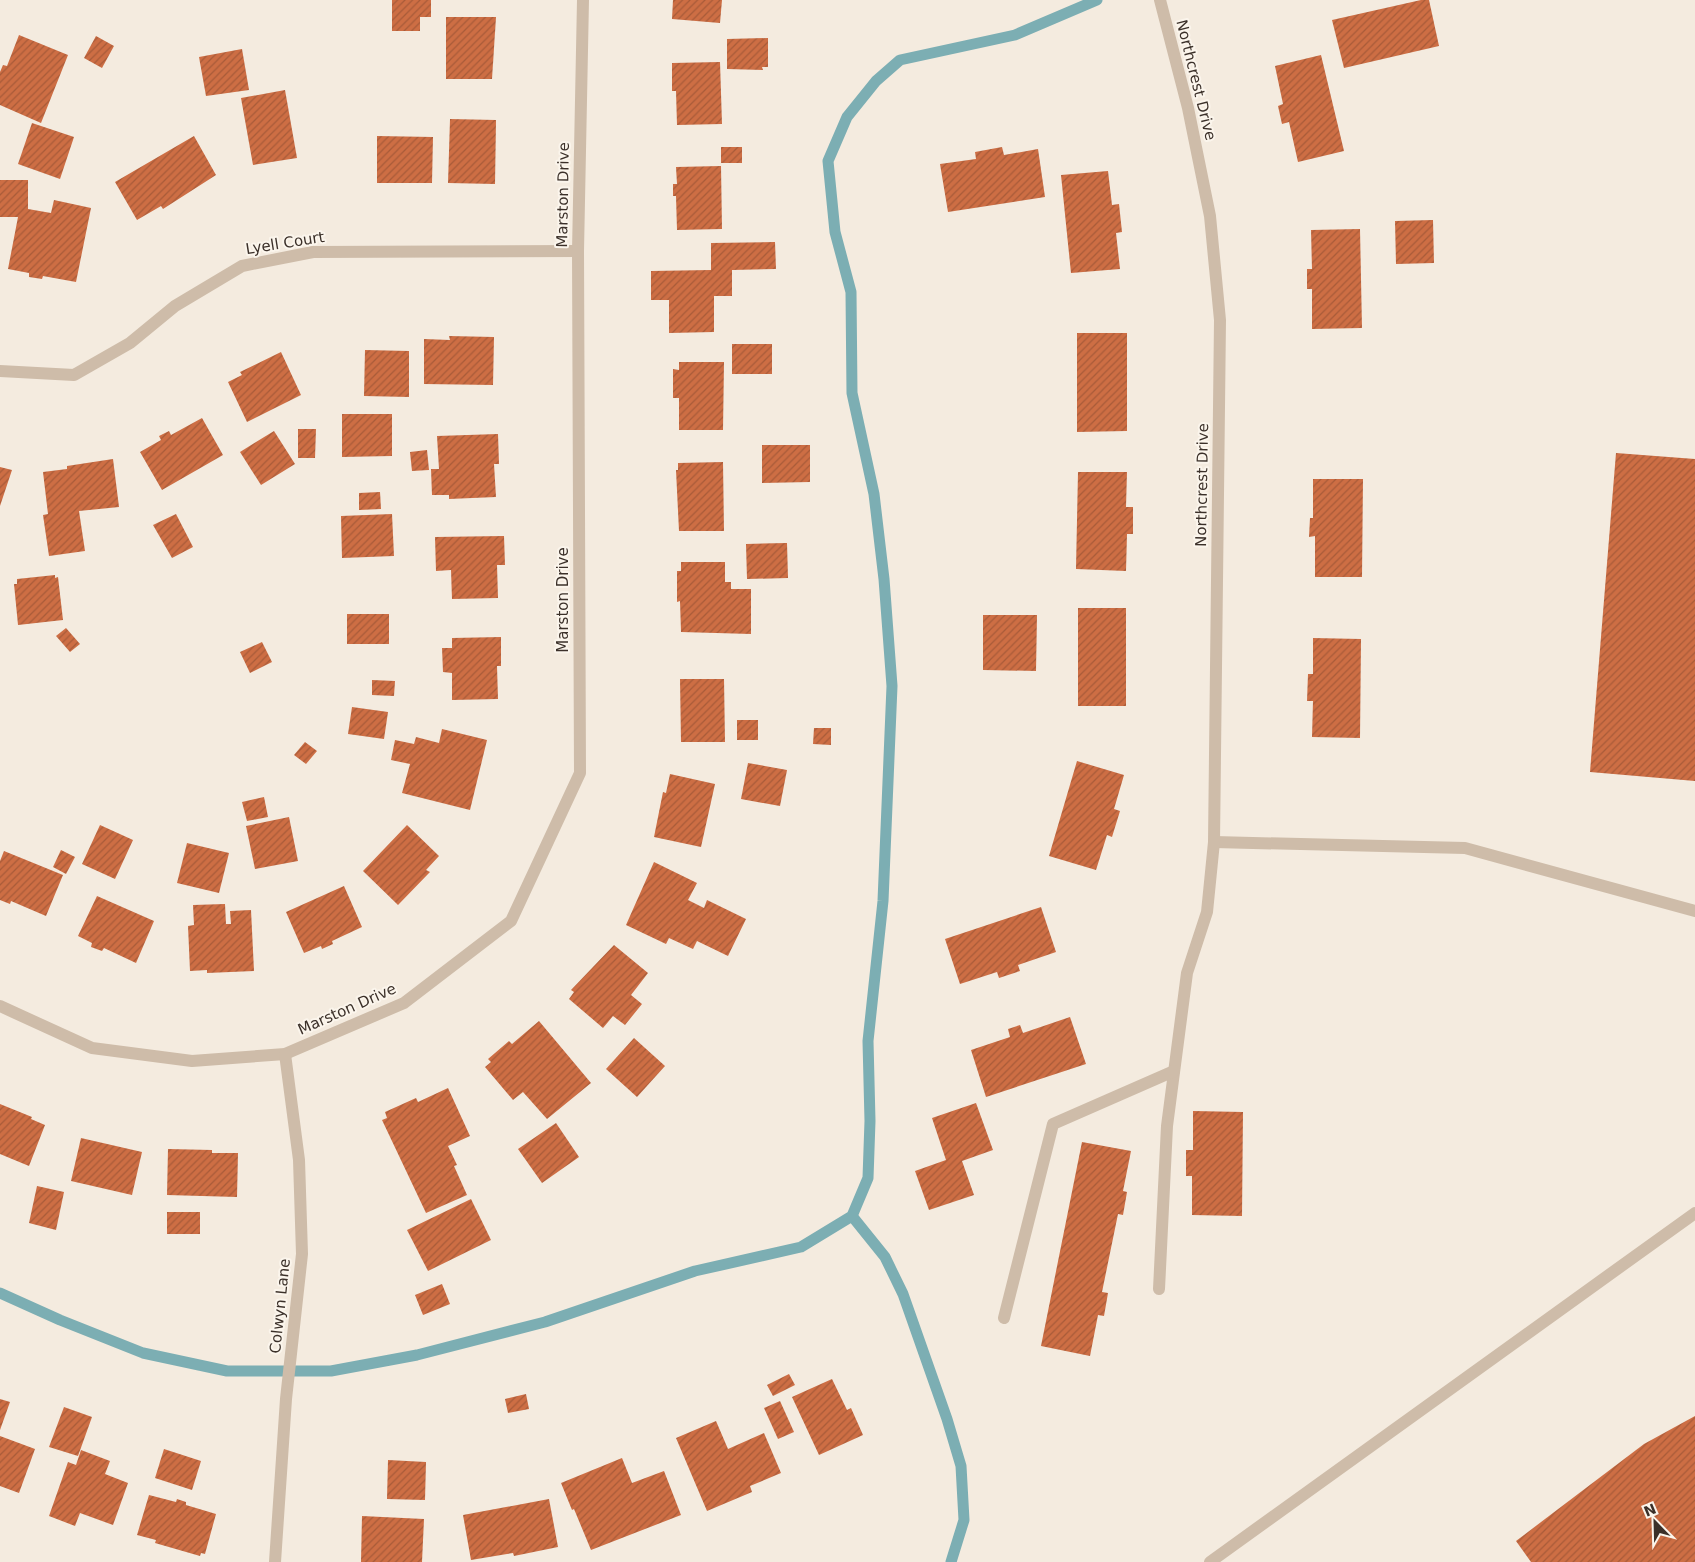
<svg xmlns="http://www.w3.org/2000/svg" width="1695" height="1562" viewBox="0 0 1695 1562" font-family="'DejaVu Sans',sans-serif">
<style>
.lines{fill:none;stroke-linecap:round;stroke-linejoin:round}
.stream{stroke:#7caeb3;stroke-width:11}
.building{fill:url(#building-hatch)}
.minor{stroke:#cebca9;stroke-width:12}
.labels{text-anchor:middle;stroke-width:4;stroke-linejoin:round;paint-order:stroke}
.street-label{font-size:15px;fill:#3b3029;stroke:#fbf5ec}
</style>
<defs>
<pattern id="building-hatch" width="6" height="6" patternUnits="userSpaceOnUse" patternTransform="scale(1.25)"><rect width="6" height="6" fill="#cd6e44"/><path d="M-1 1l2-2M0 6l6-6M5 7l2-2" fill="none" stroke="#a85b39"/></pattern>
</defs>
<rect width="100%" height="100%" fill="#f4ebdf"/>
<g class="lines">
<g class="stream">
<polyline points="852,1216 885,1257 903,1294 947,1419 961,1466 964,1520 951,1562"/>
<polyline points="0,1293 60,1320 143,1353 227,1371 331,1371 417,1355 545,1322 695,1271 801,1247 852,1216 868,1178 870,1121 868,1041 883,901 892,686 884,579 874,494 852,393 851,292 835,232 828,161 847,117 876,81 900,60 1015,35 1097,0"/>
</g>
</g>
<g class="building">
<polygon points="392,0 431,0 431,17 420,17 420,31 392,31"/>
<polygon points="673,0 722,0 720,23 672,19"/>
<polygon points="1421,0 1429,0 1439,46 1344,68 1332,20"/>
<polygon points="446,17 496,17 492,79 446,79"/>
<polygon points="19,35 68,55 41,123 0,105 0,72 3,65 7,66"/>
<polygon points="96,36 114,46 102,68 84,58"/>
<polygon points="768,38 768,67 762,67 763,70 727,69 727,39"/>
<polygon points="242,49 249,90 206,96 199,57"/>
<polygon points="1321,55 1344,151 1298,162 1289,122 1282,124 1278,106 1283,104 1275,66"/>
<polygon points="720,62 722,124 677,125 676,91 672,91 672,63"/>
<polygon points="285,90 297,158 253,165 241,98"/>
<polygon points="450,119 496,120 495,184 448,183"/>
<polygon points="32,123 74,137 60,179 18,164"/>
<polygon points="194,136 216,175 163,209 161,206 137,220 115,182"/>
<polygon points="377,136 433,137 432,183 377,183"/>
<rect x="721" y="147" width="21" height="16"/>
<polygon points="1002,147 1004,155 1038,149 1045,197 948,212 940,164 976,159 975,152"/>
<polygon points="721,166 722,229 677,230 676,196 673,196 673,184 677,184 676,167"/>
<polygon points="1108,171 1112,205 1119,204 1122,232 1116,233 1120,269 1071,273 1061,175"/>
<polygon points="0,180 28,180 28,209 51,213 54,200 91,208 76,282 43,276 42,279 29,277 29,273 8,269 18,217 0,217"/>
<polygon points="1433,220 1434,263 1396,264 1395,221"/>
<polygon points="1360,229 1362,328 1312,329 1312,289 1307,289 1307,269 1312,269 1311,230"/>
<polygon points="775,242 776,269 732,270 732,296 714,296 714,332 669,333 669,300 651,300 651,271 711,270 711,243"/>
<polygon points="1077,333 1127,333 1127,431 1077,432"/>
<polygon points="449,336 494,337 493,385 424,384 424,339 450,340"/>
<rect x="732" y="344" width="40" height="30"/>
<polygon points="365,350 409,351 409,397 364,396"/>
<polygon points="281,352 301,395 247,422 228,382 242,375 240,372"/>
<polygon points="679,362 724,362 723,430 679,430 679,398 673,398 673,369 679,370"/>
<polygon points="342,414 392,414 392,456 342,457"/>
<polygon points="202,418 223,455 162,490 140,452 161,440 159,436 169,431 171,435"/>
<polygon points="298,429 316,429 315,458 298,458"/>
<polygon points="274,431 295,464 261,485 240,452"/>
<polygon points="498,434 499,464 494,464 496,497 449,499 449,495 432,495 431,469 439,469 437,436"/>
<polygon points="762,445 810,445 810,482 762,483"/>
<polygon points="427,450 429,470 412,471 410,452"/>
<polygon points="1616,453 1695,459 1695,781 1590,772"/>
<polygon points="113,459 119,507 79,511 85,551 49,556 43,515 48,514 43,472 67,469 67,466"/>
<polygon points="723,462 724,531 679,531 676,470 678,470 678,463"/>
<polygon points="0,467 12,470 0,506"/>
<polygon points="1078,472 1127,472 1126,507 1133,507 1133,534 1127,534 1126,571 1076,569"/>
<polygon points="1313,479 1363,479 1362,577 1315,577 1315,536 1309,537 1310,518 1313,518"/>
<polygon points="380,492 381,509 359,510 359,493"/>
<polygon points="176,514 193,547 172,558 153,525"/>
<polygon points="392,514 394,556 342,558 341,516"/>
<polygon points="504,536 505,565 497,565 498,598 452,599 451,570 436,571 435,537"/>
<polygon points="787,543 788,578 747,579 746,544"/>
<polygon points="681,562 725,562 725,582 731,582 731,589 751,589 751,634 681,632 680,601 677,602 677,571 681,571"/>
<polygon points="55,575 55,578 58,577 63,620 18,625 14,584 17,584 17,579"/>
<rect x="1078" y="608" width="48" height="98"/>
<rect x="347" y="614" width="42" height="30"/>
<polygon points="983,615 1037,615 1036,671 983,670"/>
<polygon points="66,628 80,644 70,652 56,636"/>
<polygon points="501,637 501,666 497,666 498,699 452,700 452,673 443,672 442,648 452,648 452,638"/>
<polygon points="1313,638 1361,639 1360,738 1312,737 1313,701 1307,701 1308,674 1313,674"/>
<polygon points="262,642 272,662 250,673 240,652"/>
<polygon points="680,679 724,679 725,742 681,742"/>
<polygon points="372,680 395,681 394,696 372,695"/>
<polygon points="352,707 388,712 384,739 348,734"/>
<rect x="737" y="720" width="21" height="20"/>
<polygon points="814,728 831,728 831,745 813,744"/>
<polygon points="442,729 487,740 470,810 402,793 410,764 391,760 395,740 414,744 416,737 439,743"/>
<polygon points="305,742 317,751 306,764 294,755"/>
<polygon points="1077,761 1124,775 1114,809 1120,811 1112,837 1107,835 1096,870 1049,856"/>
<polygon points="748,763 787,770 780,806 741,799"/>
<polygon points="670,774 715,784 701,847 654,837 663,792 666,793"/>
<polygon points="264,797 268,817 247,821 242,802"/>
<polygon points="289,817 298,861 255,869 246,826"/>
<polygon points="100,825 133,840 115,879 82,864"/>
<polygon points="407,825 439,856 426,870 430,872 398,905 363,871"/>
<polygon points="187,843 229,853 219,893 177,883"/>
<polygon points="61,850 75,857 66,874 53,867"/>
<polygon points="4,851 63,875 46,916 11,901 10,904 0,900 0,861"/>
<polygon points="654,862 697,883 688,900 704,908 707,900 746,919 728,956 697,941 693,949 669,938 666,944 626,925"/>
<polygon points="344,886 362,927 332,941 333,944 322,949 321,946 304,953 286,912"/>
<polygon points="97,896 154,921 136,963 104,948 102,951 91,947 92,943 78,936"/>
<polygon points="225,904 226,924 231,924 230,911 251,910 254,971 207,973 207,970 190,971 188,926 194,925 193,905"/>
<polygon points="1041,907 1056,952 1018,965 1020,971 999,978 997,972 960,984 945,939"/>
<polygon points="614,945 648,973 631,995 642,1004 625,1025 613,1016 603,1028 569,999 574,992 571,990"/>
<polygon points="1070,1017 1086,1064 986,1097 971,1050 1010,1037 1008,1029 1020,1025 1023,1033"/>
<polygon points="539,1021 591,1083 547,1119 523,1092 513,1100 485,1067 491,1062 488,1059 509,1041 512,1044"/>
<polygon points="634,1038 665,1066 637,1097 606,1069"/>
<polygon points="448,1088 470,1136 448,1146 457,1165 454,1166 467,1195 426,1213 382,1120 387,1118 385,1112 416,1098 418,1102"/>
<polygon points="976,1103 993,1150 962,1161 974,1195 929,1210 915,1171 946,1160 932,1118"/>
<polygon points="0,1104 32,1117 31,1119 45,1125 29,1166 0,1154"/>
<polygon points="1193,1111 1243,1112 1242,1216 1192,1215 1192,1176 1186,1176 1186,1150 1193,1150"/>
<polygon points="556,1123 579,1157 542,1183 518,1149"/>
<polygon points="81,1138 142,1152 132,1195 71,1181"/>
<polygon points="1082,1142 1131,1151 1123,1191 1127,1192 1123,1215 1118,1214 1102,1292 1108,1293 1104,1316 1098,1315 1090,1356 1041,1346"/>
<polygon points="168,1149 212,1150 212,1153 238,1153 237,1197 167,1195"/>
<polygon points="37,1186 64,1192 56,1230 29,1223"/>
<polygon points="471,1199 491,1240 428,1271 407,1230"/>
<rect x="167" y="1212" width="33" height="22"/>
<polygon points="442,1284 450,1304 423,1315 415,1295"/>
<polygon points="789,1374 795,1385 773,1396 767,1385"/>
<polygon points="832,1379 847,1410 851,1408 863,1435 819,1455 792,1397"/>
<polygon points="526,1394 529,1409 508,1413 505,1399"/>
<polygon points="0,1399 10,1402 0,1430"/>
<polygon points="780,1401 794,1432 778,1439 764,1408"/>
<polygon points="64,1407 92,1417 78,1456 49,1447"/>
<polygon points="1695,1416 1695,1562 1531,1562 1516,1541 1644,1444"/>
<polygon points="716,1421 728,1449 764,1433 781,1473 750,1486 752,1492 707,1511 676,1438"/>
<polygon points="0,1436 35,1449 19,1493 0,1486"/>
<polygon points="164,1449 201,1461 192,1490 155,1478"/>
<polygon points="81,1450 110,1461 105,1474 128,1483 113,1525 80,1513 75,1526 49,1516 68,1462 76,1465"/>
<polygon points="622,1458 632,1483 664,1471 681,1515 591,1550 574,1509 572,1510 561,1483"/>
<polygon points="388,1460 426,1462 425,1500 387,1499"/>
<polygon points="149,1495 176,1502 177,1499 186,1502 186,1505 216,1514 205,1554 201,1553 200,1556 155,1543 156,1540 137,1535"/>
<polygon points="549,1499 558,1547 514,1556 513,1553 471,1560 463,1515"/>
<polygon points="362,1516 424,1519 422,1562 361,1562"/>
</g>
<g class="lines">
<g class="minor">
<polyline points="0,371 74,375 130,343 175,306 242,266 313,252 578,251"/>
<polyline points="1214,842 1465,848 1695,911"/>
<polyline points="0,1006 92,1048 192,1061 285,1054 404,1003 511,921 580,773 578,251 583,0"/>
<polyline points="1159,1289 1167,1126 1187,973 1207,912 1214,842 1220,320 1210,216 1188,108 1160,0"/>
<polyline points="1004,1318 1053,1124 1174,1071"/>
<polyline points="275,1562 286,1399 302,1254 299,1160 285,1054"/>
<polyline points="1210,1562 1695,1213"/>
</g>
</g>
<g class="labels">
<g class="street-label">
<text transform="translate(1196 80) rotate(76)" y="5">Northcrest Drive</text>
<text transform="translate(563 195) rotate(-89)" y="5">Marston Drive</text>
<text transform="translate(285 243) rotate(-9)" y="5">Lyell Court</text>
<text transform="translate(1202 485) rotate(-89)" y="5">Northcrest Drive</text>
<text transform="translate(563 600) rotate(-90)" y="5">Marston Drive</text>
<text transform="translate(347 1009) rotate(-24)" y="5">Marston Drive</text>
<text transform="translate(280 1306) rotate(-84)" y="5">Colwyn Lane</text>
</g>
</g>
<g transform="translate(1655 1522) rotate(337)" stroke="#fbf5ec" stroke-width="4" paint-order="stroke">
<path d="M0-4L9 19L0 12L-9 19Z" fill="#3b3029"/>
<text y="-8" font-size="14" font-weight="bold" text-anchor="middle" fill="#3b3029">N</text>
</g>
</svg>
